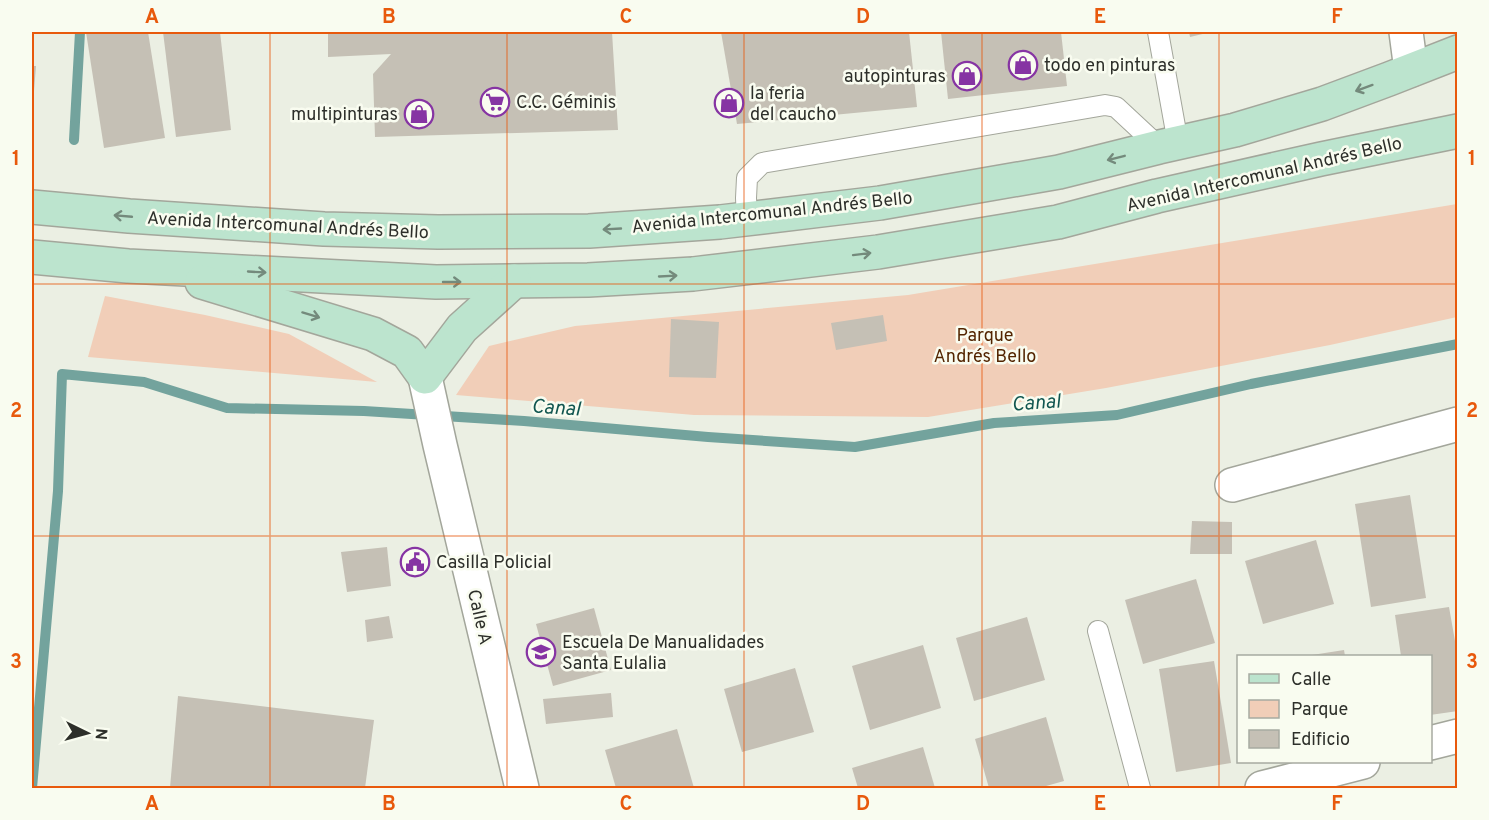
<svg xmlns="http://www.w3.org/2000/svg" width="1489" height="820" viewBox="0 0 1489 820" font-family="Overpass,sans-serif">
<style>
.green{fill:#f1ceb8}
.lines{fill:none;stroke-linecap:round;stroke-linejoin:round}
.stream{stroke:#73a39d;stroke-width:10}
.building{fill:#c5c0b5}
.lane-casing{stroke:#a3a69b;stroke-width:22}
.street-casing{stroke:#a3a69b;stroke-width:36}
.secondary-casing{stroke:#a3a69b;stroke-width:36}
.lane{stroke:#fff;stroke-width:20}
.street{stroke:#fff;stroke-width:33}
.secondary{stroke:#bce4ce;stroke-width:33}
.oneway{stroke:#748a7c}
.grid{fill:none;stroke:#e8590c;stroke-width:1.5;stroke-opacity:0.55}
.labels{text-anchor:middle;stroke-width:5;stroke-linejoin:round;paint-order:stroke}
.poi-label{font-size:18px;fill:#2d2f2a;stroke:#f9fcf0;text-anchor:start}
.street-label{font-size:18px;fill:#2d2f2a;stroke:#f9fcf0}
.park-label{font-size:18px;fill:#532500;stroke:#f9fcf0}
.water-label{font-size:20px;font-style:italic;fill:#115650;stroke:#f9fcf0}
.neatline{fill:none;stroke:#e8590c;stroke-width:2}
.grid-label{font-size:20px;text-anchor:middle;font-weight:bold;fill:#e8590c}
</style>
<rect width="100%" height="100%" fill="#ebefe3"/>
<g class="green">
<polygon points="1457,204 1457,317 1330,345 1106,388 928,417 694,415 456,395 489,346 575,326 908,295"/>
<polygon points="105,296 205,315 289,334 377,382 88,357"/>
</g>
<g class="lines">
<g class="stream">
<polyline points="74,140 80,32"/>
<polyline points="32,788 58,491 62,374 144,382 227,408 364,411 524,421 708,437 855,447 994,423 1117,415 1251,384 1458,344"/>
</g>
</g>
<g class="building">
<polygon points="86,32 148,32 165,138 104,148"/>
<polygon points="163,32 220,32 231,130 176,137"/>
<polygon points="328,32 612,32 618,130 375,137 373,74 391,54 328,57"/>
<polygon points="721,32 909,32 917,107 737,124"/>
<polygon points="941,32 1061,32 1067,86 948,99"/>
<polygon points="1189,32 1211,32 1190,37"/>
<polygon points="32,66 36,66 33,103 32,103"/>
<polygon points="883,315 887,341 836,350 831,323"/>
<polygon points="671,319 719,322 716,378 669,377"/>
<polygon points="1410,495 1426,598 1371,607 1355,504"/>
<polygon points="1192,521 1232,522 1232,554 1190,554"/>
<polygon points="1316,540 1334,604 1263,624 1245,561"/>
<polygon points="387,547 391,586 347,592 341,552"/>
<polygon points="1196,579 1215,643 1143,664 1125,600"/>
<polygon points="1449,607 1458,658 1458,711 1430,715 1430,656 1401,656 1395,615"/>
<polygon points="594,608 611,670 553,686 536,624"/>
<polygon points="389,616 393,638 367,642 365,620"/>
<polygon points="1027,617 1045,680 974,701 956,638"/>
<polygon points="923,645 941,708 870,730 852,666"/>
<polygon points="1344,650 1345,656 1312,656 1312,655"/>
<polygon points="1214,661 1231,763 1176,772 1159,669"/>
<polygon points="795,668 814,732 742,752 724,689"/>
<polygon points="611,693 613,717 546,724 543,699"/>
<polygon points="178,696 374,720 365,788 170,788"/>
<polygon points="1046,717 1064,781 1039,788 989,788 975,739"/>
<polygon points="677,729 694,788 616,788 605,750"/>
<polygon points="923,747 935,788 858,788 852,768"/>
</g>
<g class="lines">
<g class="lane-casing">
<g id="lane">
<polyline points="1158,32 1178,143"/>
<polyline points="747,219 746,198 747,178 762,163 1105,105 1116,107 1159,147"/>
<polyline points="1098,631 1140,788"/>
</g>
</g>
<g class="street-casing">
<g id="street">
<polyline points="1406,32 1411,70"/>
<polyline points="425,377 440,445 522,788"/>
<polyline points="1232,485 1458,424"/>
<polyline points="1430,743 1458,736"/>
<polyline points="1262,788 1363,762"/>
</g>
</g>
<g class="secondary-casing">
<g id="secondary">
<polyline points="32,207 129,216 324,229 438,232 589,231 720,222 880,203 1059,172 1159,147 1235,130 1322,104 1389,79 1458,52"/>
<polyline points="32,257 128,266 436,282 588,280 693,274 878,252 1058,222 1157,196 1321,159 1458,131"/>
<polyline points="202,282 373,334 407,352 425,377 462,328 514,281"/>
</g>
</g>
<use href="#lane" class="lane"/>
<use href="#street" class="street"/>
<use href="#secondary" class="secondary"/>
</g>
<defs><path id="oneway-shaft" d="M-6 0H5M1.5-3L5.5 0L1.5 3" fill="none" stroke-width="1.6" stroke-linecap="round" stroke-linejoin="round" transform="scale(1.5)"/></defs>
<g class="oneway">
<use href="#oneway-shaft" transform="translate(1364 88) rotate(160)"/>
<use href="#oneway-shaft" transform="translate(1116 158) rotate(166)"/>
<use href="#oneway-shaft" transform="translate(123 216) rotate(-175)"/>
<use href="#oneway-shaft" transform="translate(612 229) rotate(177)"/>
<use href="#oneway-shaft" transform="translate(862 254) rotate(-7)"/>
<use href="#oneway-shaft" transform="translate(257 272) rotate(3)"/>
<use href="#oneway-shaft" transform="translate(668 276) rotate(-3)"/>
<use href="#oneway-shaft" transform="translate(452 282)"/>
<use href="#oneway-shaft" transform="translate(311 315) rotate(17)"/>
</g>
<path class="grid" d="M270,32V788M507,32V788M744,32V788M982,32V788M1219,32V788M32,284H1458M32,536H1458"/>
<defs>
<g id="shop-ring" transform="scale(1.5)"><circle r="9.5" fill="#f9fcf0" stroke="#8634a3" stroke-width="1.5"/><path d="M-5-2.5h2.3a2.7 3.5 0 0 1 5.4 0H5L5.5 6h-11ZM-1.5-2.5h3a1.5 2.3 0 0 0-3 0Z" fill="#8634a3"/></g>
<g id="supermarket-ring" transform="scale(1.5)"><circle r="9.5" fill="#f9fcf0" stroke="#8634a3" stroke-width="1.5"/><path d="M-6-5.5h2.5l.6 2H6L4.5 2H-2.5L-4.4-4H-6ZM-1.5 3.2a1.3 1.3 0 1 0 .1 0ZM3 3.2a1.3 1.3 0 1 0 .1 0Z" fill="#8634a3"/></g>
<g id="civic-ring" transform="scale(1.5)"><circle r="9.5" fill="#f9fcf0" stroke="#8634a3" stroke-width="1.5"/><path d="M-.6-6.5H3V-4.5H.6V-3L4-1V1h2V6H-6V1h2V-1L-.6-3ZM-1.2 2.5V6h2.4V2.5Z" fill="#8634a3"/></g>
<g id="school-ring" transform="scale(1.5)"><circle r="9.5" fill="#f9fcf0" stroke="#8634a3" stroke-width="1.5"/><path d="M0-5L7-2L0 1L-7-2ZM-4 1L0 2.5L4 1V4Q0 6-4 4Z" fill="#8634a3"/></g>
</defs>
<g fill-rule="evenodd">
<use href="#shop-ring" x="1023" y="65"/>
<use href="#shop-ring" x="967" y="76"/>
<use href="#supermarket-ring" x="495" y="102"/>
<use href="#shop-ring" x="729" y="103"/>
<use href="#shop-ring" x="419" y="114"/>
<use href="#civic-ring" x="415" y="562"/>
<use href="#school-ring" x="541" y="652"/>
</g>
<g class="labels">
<g class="poi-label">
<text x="1044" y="71">todo en pinturas</text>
<text x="946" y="82" text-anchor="end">autopinturas</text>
<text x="750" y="99">la feria<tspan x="750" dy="21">del caucho</tspan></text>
<text x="516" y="108">C.C. Géminis</text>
<text x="398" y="120" text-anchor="end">multipinturas</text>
<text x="436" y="568">Casilla Policial</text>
<text x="562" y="648">Escuela De Manualidades<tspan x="562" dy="21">Santa Eulalia</tspan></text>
</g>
<g class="street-label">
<text transform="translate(1264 174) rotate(-13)" y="6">Avenida Intercomunal Andrés Bello</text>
<text transform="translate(772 212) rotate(-6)" y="6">Avenida Intercomunal Andrés Bello</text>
<text transform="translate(288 225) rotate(3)" y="6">Avenida Intercomunal Andrés Bello</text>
<text transform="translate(480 617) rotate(77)" y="6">Calle A</text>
</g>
<g class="park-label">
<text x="985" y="341">Parque<tspan x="985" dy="21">Andrés Bello</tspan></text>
</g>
<g class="water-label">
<text transform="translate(1036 402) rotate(-4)" y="7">Canal</text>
<text transform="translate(556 407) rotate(4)" y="7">Canal</text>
</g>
</g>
<rect width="1489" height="820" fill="none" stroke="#f9fcf0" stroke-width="66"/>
<rect x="1237" y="655" width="195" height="108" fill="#f9fcf0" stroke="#a7aaa1" stroke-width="1.5"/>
<rect x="1249" y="674" width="30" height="9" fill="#bce4ce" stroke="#a7aaa1" stroke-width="1.5"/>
<text x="1291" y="685" font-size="18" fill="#2d2f2a">Calle</text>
<rect x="1249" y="700" width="30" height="18" fill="#f1ceb8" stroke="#a7aaa1" stroke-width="1.5"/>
<text x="1291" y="715" font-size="18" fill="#2d2f2a">Parque</text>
<rect x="1249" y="730" width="30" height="18" fill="#c5c0b5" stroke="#a7aaa1" stroke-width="1.5"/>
<text x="1291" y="745" font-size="18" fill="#2d2f2a">Edificio</text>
<g transform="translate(87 733) rotate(95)" stroke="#f9fcf0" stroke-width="4.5" paint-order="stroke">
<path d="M0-4.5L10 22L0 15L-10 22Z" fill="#2d2f2a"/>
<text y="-9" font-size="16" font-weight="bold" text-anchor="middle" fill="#2d2f2a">N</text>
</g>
<rect x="33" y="33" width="1423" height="754" class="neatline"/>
<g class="grid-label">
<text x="152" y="23">A</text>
<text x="389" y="23">B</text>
<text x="626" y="23">C</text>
<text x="863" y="23">D</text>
<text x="1100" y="23">E</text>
<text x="1337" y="23">F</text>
<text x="16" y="165">1</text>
<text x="1472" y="165">1</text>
<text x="16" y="417">2</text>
<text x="1472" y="417">2</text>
<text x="16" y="668">3</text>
<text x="1472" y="668">3</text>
<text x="152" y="810">A</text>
<text x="389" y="810">B</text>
<text x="626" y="810">C</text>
<text x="863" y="810">D</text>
<text x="1100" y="810">E</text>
<text x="1337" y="810">F</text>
</g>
</svg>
